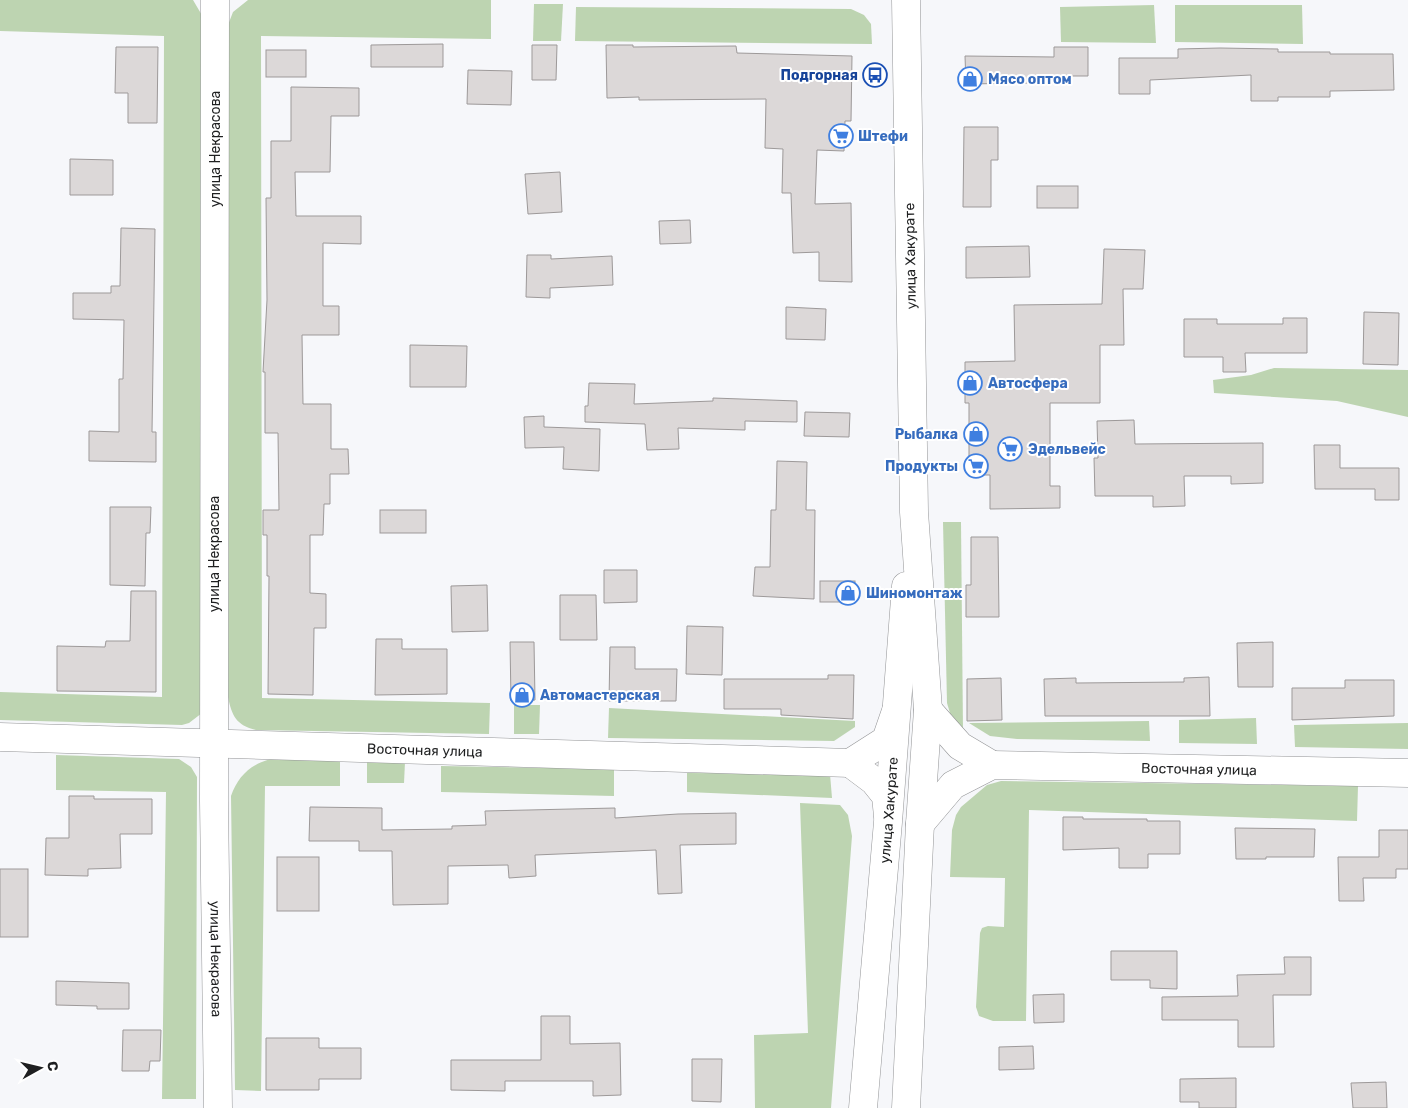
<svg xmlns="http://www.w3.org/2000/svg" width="1408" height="1108" viewBox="0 0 1408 1108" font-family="Rubik,sans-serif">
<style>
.green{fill:#bdd4b1}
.building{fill:#dcd8d8;stroke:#9d9999}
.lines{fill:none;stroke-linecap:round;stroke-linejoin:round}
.minor-casing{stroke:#939496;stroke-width:29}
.major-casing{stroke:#939496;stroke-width:29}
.minor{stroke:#fff;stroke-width:28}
.major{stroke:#fff;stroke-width:28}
.labels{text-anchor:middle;stroke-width:4;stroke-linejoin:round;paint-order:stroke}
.transit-label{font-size:14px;font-weight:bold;fill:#164399;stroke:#fff;text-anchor:end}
.shop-label{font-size:14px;font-weight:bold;fill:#366cbe;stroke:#fff;text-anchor:start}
.street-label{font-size:14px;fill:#1f2021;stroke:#fff}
</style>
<rect width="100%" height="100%" fill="#f6f7fa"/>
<g class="green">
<polygon points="0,0 193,0 203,17 202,713 189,723 182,725 0,720 0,692 162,697 164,36 0,31"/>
<path d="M248,0H491V39L261,36L262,698L490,703L489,734L256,730C236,725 232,716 228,697V25L233,12Z"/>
<polygon points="534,4 563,4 561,41 533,41"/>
<polygon points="1154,5 1156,43 1061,42 1060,7"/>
<polygon points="1175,5 1302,5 1303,44 1175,42"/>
<polygon points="576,7 851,9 864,15 871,24 872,44 575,41"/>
<polygon points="1274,368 1408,370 1408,417 1337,401 1214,393 1213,380 1251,375"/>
<polygon points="943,522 961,522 963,732 952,720 947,703"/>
<polygon points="514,705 540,705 539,734 514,734"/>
<polygon points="609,708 855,721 855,727 834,741 608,738"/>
<polygon points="1256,718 1257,744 1179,743 1179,720"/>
<polygon points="1149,721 1150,741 1017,739 990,736 969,723"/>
<polygon points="1408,723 1408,749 1295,747 1294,725"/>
<polygon points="56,755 179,759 191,767 197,777 196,1099 162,1099 166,792 56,790"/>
<path d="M271,759L340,760V786H265L261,1091L235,1090L231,796C238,776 251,764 271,759Z"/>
<polygon points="367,762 405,762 404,783 367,783"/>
<polygon points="441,766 614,769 614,796 441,792"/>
<polygon points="687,773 830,774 832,798 687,792"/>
<polygon points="1001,781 1358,786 1357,821 1029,810 1026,1021 993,1021 979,1016 976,1007 980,933 982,928 988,926 1004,927 1005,878 950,877 952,830 956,815 961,807 987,785"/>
<polygon points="800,803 840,805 848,815 852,836 831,1108 755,1108 754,1035 808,1033"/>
</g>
<g class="building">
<polygon points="443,44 443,67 371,67 371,45"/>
<polygon points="532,45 557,45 556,80 532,80"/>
<polygon points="606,45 633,45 633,47 736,46 737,53 852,56 851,121 845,121 844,151 817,150 815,204 851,203 852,282 819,281 819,252 793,253 791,193 782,193 783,149 765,148 766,99 639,100 639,97 607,98"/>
<polygon points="116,47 158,47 157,123 128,123 128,93 115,93"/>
<polygon points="1054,47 1088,47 1088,76 1032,76 1032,83 966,84 965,56 1054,57"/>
<polygon points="1220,48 1278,49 1278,52 1330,52 1330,54 1393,54 1394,90 1330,91 1330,97 1278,97 1278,101 1251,101 1251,75 1150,80 1150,94 1119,94 1119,58 1178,58 1178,49"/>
<rect x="266" y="50" width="40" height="27"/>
<polygon points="468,70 512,71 511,105 467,104"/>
<polygon points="291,87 359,88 359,116 331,116 330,172 295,172 296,216 361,216 361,244 323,243 323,306 339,306 339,335 302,335 303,404 331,404 331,449 348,449 349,474 330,474 330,504 324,504 323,535 310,535 310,593 326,594 326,628 314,628 313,695 268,694 269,576 267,576 267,535 263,535 263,510 279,510 278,433 265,433 265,372 263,372 267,300 266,198 271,198 271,141 291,141"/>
<polygon points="964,127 998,127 998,160 991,160 991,207 963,207"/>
<polygon points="70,159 113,160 113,195 70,195"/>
<polygon points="560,172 562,212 528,214 525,174"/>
<rect x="1037" y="186" width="41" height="22"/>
<polygon points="690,220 691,243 660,244 659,221"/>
<polygon points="121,228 155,229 152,432 156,432 156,462 89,461 89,431 119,432 119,379 123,379 124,320 73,319 73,293 111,293 111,286 120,286"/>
<polygon points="1029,246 1030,277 966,278 966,247"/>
<polygon points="1104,249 1145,250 1143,289 1123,289 1124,345 1100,345 1100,403 1050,403 1050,486 1060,486 1060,508 990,509 990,475 969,475 969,403 965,403 965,362 1015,361 1014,305 1102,304"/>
<polygon points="527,255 551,255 551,259 612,256 613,285 550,288 550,298 526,297"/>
<polygon points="786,307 826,309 825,340 786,339"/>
<polygon points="1364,312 1399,313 1398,365 1363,364"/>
<polygon points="1283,318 1307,318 1307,353 1245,353 1246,372 1223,372 1223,357 1184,357 1184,319 1217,319 1217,324 1283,324"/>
<polygon points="410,345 467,346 466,387 410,387"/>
<polygon points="589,383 635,384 634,404 713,401 713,398 797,401 797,422 745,421 745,430 678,428 679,449 647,450 645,424 585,422 585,406 588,406"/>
<polygon points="805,412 850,413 849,437 804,436"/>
<polygon points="544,416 544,427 600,429 599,471 563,469 564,447 525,448 524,417"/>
<polygon points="1134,420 1135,444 1263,443 1263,483 1231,484 1231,476 1184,476 1185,506 1153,507 1153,496 1095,496 1094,458 1098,458 1097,421"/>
<polygon points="1314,445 1340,445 1340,468 1399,468 1399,500 1375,500 1375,489 1315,489"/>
<polygon points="777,461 807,462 806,510 815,510 814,599 753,596 755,567 770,567 771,510 776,510"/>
<polygon points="110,507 151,507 150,533 146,533 145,586 110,585"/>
<rect x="380" y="510" width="46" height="23"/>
<polygon points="971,537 998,537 999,617 966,617 966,585 971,585"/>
<polygon points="604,570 637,570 637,602 604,603"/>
<rect x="820" y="581" width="35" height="21"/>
<polygon points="487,585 488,631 452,632 451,586"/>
<polygon points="131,591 156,591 156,692 57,691 57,646 105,647 106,641 130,641"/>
<polygon points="560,595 596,595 597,640 560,640"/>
<polygon points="687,626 723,627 722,675 686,674"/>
<polygon points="376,639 402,639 402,649 447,649 447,694 375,695"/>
<polygon points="510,642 534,642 535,700 511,701"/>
<polygon points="1273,642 1273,687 1238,687 1237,643"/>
<polygon points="610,647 635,647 635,669 677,669 676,701 609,701"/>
<polygon points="828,675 854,675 853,719 781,715 781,709 724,709 724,679 828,679"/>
<polygon points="1209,677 1210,716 1045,716 1044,679 1076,678 1076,683 1184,682 1184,678"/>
<polygon points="1001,678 1002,720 967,721 967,679"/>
<polygon points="1345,680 1394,680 1394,716 1292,720 1292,688 1345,688"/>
<polygon points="69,796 94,796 94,799 152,799 152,834 120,834 121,868 88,869 88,876 45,875 46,838 69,838"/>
<polygon points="310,807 382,808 382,830 452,829 452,826 486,825 485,811 615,808 615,818 678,814 736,813 736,844 680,845 682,893 658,894 656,850 535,855 536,876 509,878 508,865 448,866 448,904 393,905 392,851 359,851 359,841 309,841"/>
<polygon points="1063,817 1083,817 1083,819 1147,819 1147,821 1180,821 1180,854 1148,854 1148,868 1119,868 1119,848 1063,850"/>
<polygon points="1235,828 1315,829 1314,857 1266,857 1266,859 1236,859"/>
<polygon points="1379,830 1408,830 1408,869 1396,869 1396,878 1363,878 1364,901 1339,901 1338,857 1379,857"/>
<rect x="277" y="857" width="42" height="54"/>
<rect x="0" y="869" width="28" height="68"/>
<polygon points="1111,951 1177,951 1177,989 1150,988 1150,980 1111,980"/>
<polygon points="1284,957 1311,957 1311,995 1273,995 1274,1047 1238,1047 1238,1020 1162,1020 1162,997 1238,996 1237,975 1285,974"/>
<polygon points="56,981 129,983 129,1009 97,1009 97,1006 56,1005"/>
<polygon points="1064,994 1064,1022 1034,1023 1033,995"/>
<polygon points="541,1016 570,1016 570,1044 620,1043 621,1095 593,1096 593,1081 505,1081 505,1091 451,1090 451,1060 541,1060"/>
<polygon points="123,1030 161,1030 160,1061 150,1061 149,1071 122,1071"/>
<polygon points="266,1038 319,1038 319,1048 361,1048 361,1079 319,1079 319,1090 266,1090"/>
<polygon points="1033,1046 1034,1069 999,1070 999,1047"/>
<polygon points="692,1059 722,1059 721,1102 692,1101"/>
<polygon points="1236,1078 1236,1108 1199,1108 1199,1102 1180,1102 1180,1079"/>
<polygon points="1386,1082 1387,1108 1353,1108 1351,1083"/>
</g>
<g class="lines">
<g class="minor-casing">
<g id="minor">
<path id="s1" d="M215,0L214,801L218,1108"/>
<polyline points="928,710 960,746 992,765"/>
<path id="s2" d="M0,737L850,763"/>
<polyline points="850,763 886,740 896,711"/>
<polyline points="850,763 874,781 886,796 888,816"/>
<path id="s3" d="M920,824L953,785L992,765L1408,773"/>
</g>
</g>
<g class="major-casing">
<g id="major">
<path id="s4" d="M863,1108L888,822L906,586"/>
<polyline points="906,1108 920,824 928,710 914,512 906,0"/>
</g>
</g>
<use href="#minor" class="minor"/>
<use href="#major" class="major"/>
</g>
<defs>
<g id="bus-ring" transform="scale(1.25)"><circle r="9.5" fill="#fff" stroke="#1a4fb4" stroke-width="1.5"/><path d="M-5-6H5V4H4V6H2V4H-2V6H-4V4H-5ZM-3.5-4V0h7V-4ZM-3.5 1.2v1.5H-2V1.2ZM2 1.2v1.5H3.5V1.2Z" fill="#1a4fb4"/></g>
<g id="shop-ring" transform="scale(1.25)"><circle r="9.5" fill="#fff" stroke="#3f7fe0" stroke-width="1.5"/><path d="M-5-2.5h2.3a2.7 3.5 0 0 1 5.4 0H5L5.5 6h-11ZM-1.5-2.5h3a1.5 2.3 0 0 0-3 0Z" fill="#3f7fe0"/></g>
<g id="supermarket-ring" transform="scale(1.25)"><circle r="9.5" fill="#fff" stroke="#3f7fe0" stroke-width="1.5"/><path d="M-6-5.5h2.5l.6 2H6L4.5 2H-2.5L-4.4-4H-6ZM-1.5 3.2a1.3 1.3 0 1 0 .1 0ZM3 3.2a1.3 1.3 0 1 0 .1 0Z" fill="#3f7fe0"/></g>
</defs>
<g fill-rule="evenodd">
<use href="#bus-ring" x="875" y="75"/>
<use href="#shop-ring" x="970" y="79"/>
<use href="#supermarket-ring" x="841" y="136"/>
<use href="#shop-ring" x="970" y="383"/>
<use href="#shop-ring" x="976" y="434"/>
<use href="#supermarket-ring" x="1010" y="449"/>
<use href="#supermarket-ring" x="976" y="466"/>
<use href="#shop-ring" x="848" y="593"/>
<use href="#shop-ring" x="522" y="695"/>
</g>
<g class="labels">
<g class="transit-label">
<text x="858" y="80">Подгорная</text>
</g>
<g class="shop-label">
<text x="988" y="84">Мясо оптом</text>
<text x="858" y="141">Штефи</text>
<text x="988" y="388">Автосфера</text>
<text x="958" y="439" text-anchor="end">Рыбалка</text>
<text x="1028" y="454">Эдельвейс</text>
<text x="958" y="471" text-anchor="end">Продукты</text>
<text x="866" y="598">Шиномонтаж</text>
<text x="540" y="700">Автомастерская</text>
</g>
<g class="street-label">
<text transform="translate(215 149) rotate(-90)" y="5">улица Некрасова</text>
<text transform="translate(910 256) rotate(-91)" y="5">улица Хакурате</text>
<text transform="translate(214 554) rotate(-90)" y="5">улица Некрасова</text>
<text dy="5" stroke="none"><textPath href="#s2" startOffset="425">Восточная улица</textPath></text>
<text dy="5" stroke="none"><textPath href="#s3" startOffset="302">Восточная улица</textPath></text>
<text dy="5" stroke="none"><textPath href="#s4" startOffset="299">улица Хакурате</textPath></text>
<text dy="5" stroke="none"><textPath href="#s1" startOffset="959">улица Некрасова</textPath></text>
</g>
</g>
<g transform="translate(40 1068) rotate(82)" stroke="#ffffff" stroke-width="4" paint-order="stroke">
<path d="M0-4L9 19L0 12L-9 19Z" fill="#1f2021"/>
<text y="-8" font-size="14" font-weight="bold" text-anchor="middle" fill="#1f2021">С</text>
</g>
</svg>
